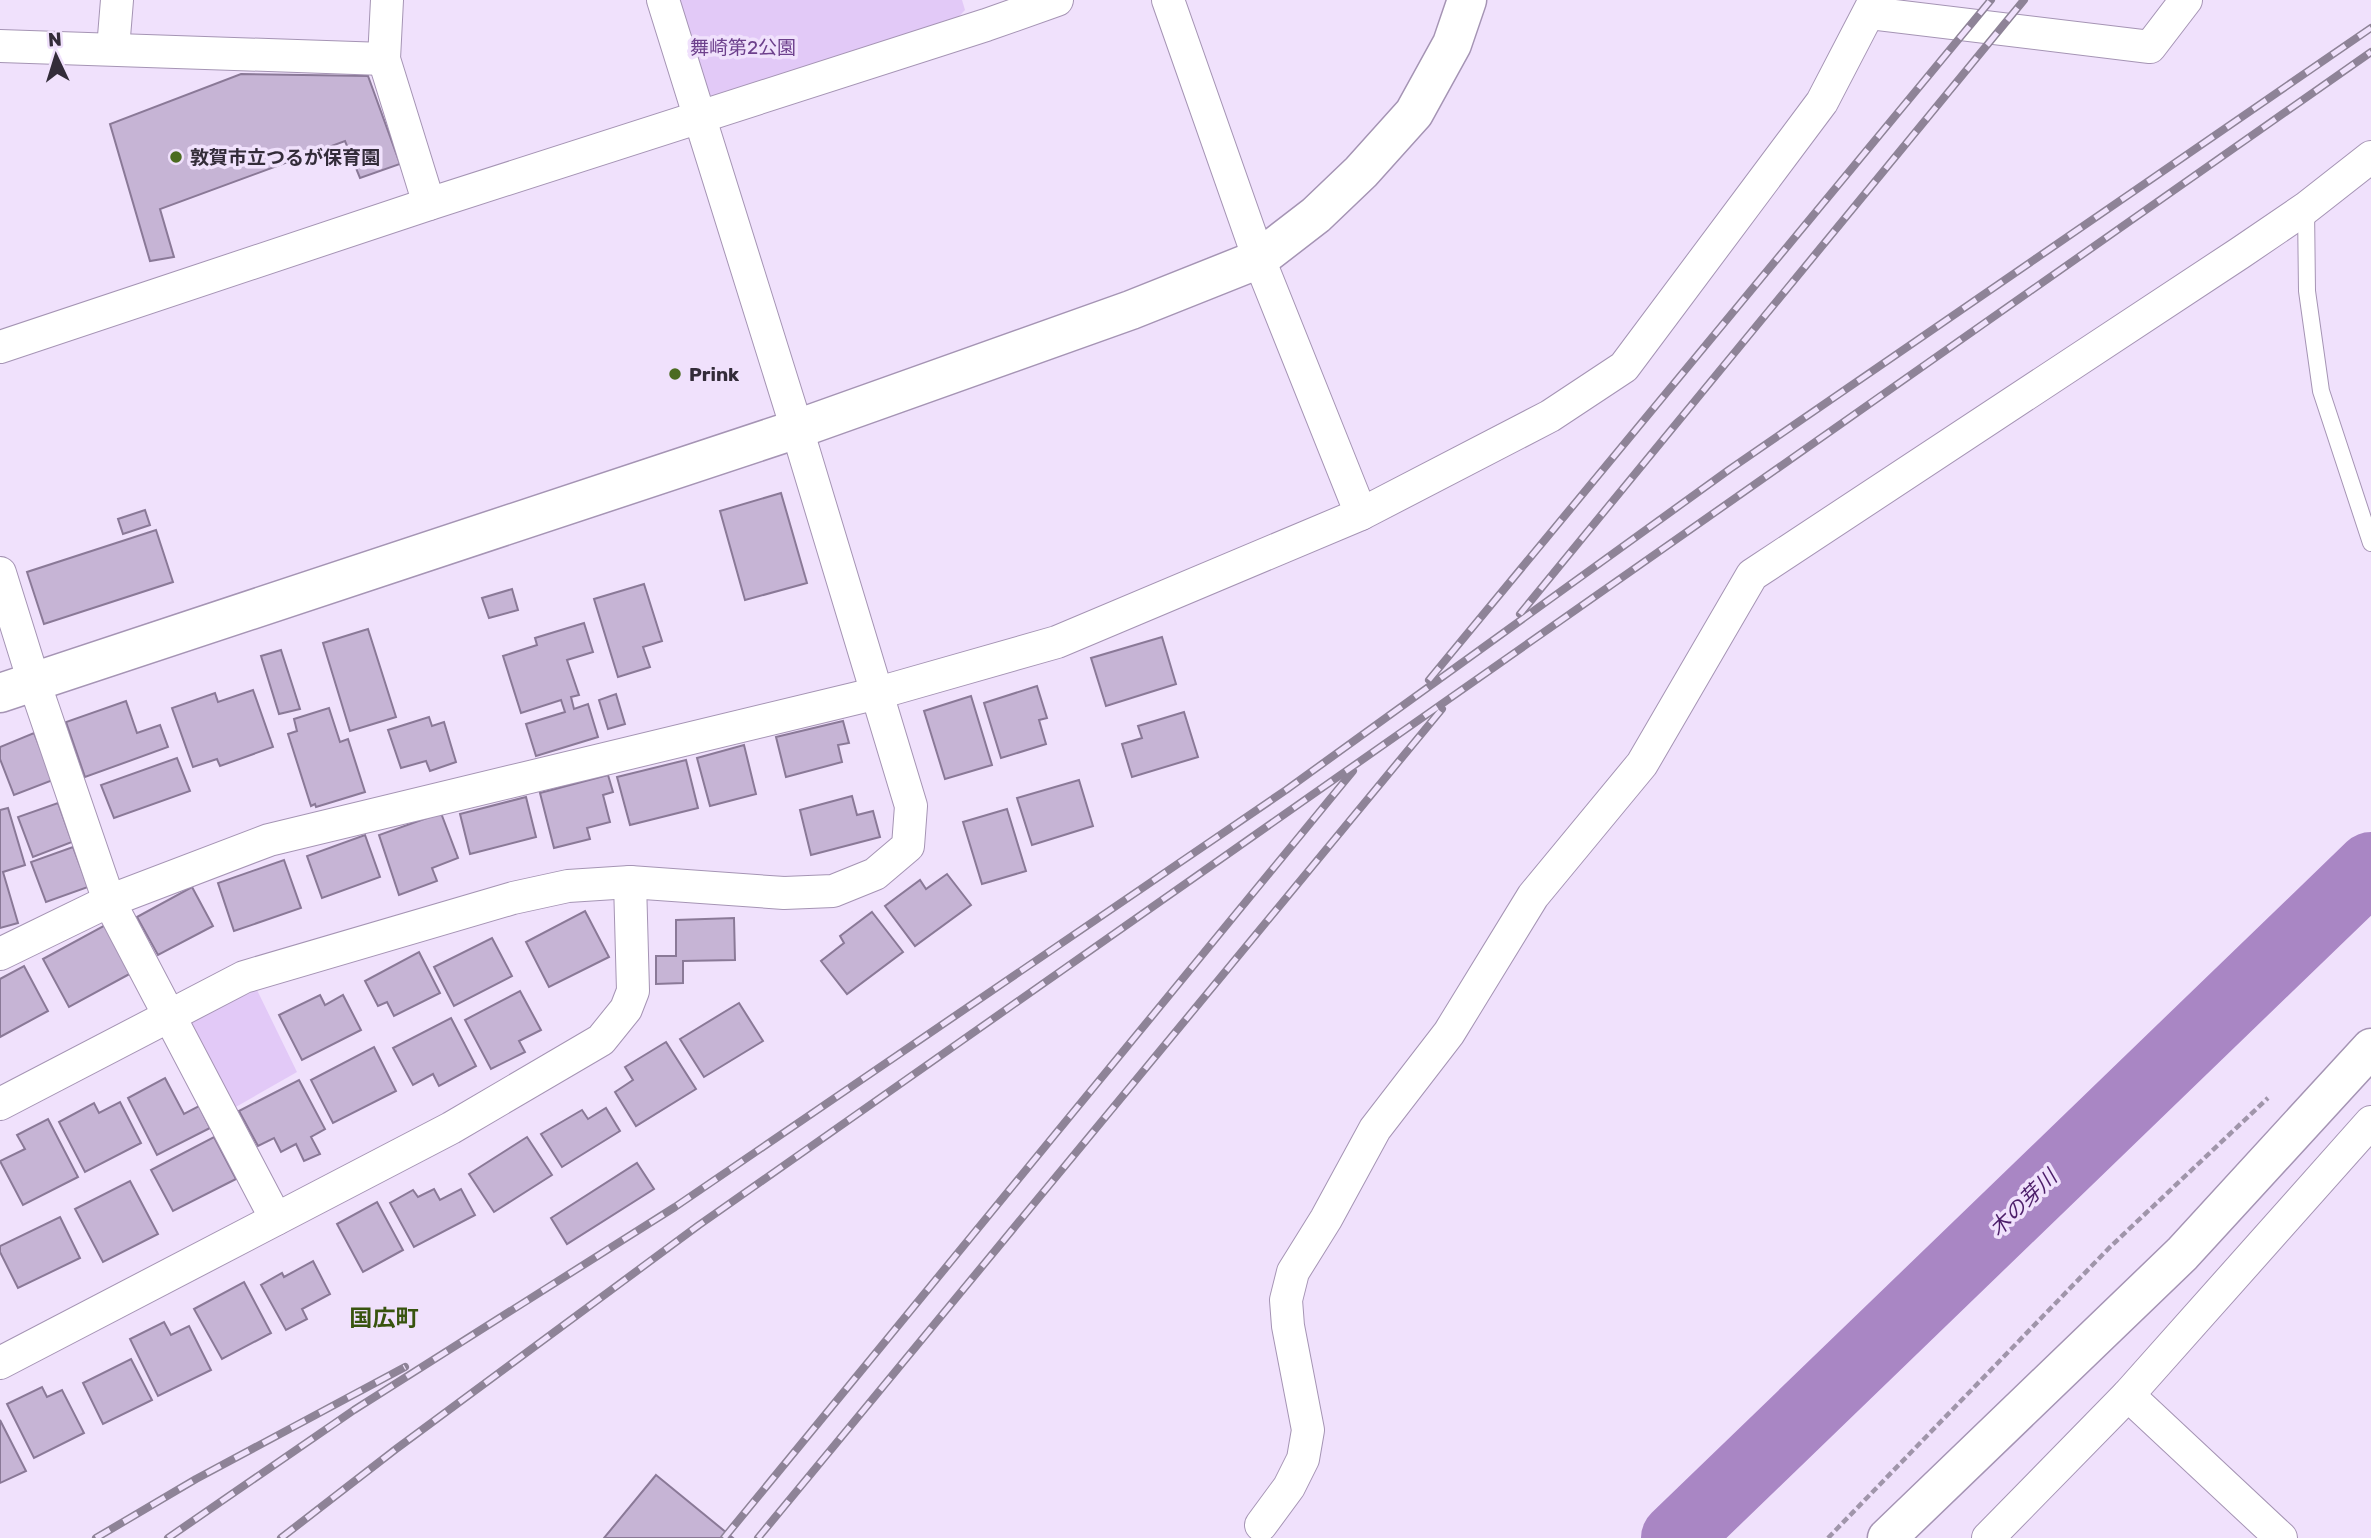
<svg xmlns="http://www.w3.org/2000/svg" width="2371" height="1538" viewBox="0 0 2371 1538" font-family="Rubik,'Noto Sans JP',sans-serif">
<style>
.green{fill:#e2c9f7}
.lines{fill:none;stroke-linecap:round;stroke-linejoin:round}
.river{stroke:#a986c4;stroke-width:70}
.building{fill:#c6b4d5;stroke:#8a7997;stroke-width:2}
.service-casing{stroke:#a594b4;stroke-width:18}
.minor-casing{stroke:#a594b4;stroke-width:34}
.tertiary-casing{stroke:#a594b4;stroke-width:41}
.path{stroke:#a095aa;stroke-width:4.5;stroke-dasharray:7 3.5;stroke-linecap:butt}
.service{stroke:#fff;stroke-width:16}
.minor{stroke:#fff;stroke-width:32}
.tertiary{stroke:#fff;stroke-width:38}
.rail-casing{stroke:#8e8397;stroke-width:8}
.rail{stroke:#f0e1fc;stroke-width:5;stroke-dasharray:16;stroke-linecap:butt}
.poi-dot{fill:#4b6b20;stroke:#f0e1fc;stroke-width:2.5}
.labels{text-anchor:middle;stroke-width:7;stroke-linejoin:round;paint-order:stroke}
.park-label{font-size:19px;fill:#6d408c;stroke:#f0e1fc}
.poi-label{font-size:19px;font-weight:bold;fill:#332c39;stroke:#f0e1fc;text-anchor:start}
.water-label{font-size:21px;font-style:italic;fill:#4c1e69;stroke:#f0e1fc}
.quarter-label{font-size:23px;font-weight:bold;fill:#38540e;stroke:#f0e1fc}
</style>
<rect width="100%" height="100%" fill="#f0e1fc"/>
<g class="green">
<polygon points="679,0 962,0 965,10 952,24 725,101 710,95"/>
<polygon points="257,990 297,1072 234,1108 189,1020"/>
</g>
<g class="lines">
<polyline class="river" points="1676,1538 2371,867"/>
</g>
<g class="building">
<polygon points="241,74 368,76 400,164 360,178 345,141 160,209 174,257 150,261 110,124"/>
<polygon points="781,493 807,583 745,600 720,511"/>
<polygon points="145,510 150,525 123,534 118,519"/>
<polygon points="156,530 173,582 44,624 27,572"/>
<polygon points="644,584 662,641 643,647 650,667 618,677 594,599"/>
<polygon points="512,589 518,610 489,618 482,598"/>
<polygon points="584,623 593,652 567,660 579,695 571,697 574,709 588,704 598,737 536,756 526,724 565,712 561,700 521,713 503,656 537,645 535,638"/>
<polygon points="368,629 396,717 350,731 323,643"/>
<polygon points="1162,637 1176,684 1106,706 1091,658"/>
<polygon points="281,650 300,709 279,714 261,656"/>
<polygon points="1037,686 1047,718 1039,720 1046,744 1001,758 984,703"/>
<polygon points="253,690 273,747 220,766 217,759 193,767 172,708 215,693 218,702"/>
<polygon points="616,694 625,724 608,729 599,700"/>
<polygon points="971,696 992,765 945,779 924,711"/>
<polygon points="126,701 137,733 160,725 168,747 85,777 66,722"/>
<polygon points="329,708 340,742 348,739 365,792 316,807 315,804 311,806 288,734 297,731 294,719"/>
<polygon points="1184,712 1198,757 1132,777 1122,744 1142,738 1138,726"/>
<polygon points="429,717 432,726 444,722 456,762 430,771 426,761 401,768 388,730"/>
<polygon points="843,721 849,743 838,745 842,762 786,777 776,737"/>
<polygon points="34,733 53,780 14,795 0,759 0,747"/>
<polygon points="744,745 756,794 710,806 697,758"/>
<polygon points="177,758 190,791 114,818 101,785"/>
<polygon points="686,760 698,808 630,825 617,777"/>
<polygon points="608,775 613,792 603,795 610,822 587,828 590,839 554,848 540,793"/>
<polygon points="1079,780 1093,826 1032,845 1017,798"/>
<polygon points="852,796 857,815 873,811 880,837 811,855 800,810"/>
<polygon points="526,797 536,837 470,854 460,814"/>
<polygon points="58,803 72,842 33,857 18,817"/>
<polygon points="8,808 25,865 3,872 18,923 0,928 0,810"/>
<polygon points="1007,809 1026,871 982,884 963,822"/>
<polygon points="441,813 458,858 432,868 437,881 399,895 379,835"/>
<polygon points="365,835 380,877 322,898 307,856"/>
<polygon points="73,847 88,887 46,902 31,862"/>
<polygon points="284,860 301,908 234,931 218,883"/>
<polygon points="947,874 971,905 915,946 885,906 920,880 926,889"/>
<polygon points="192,887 213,926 158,955 137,917"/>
<polygon points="585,911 609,957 549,987 526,942"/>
<polygon points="872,912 903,952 847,994 821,961 844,943 840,936"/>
<polygon points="734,918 735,960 683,961 683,983 656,984 656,956 676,956 676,920"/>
<polygon points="109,923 135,971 69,1007 43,959"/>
<polygon points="492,938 512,976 454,1006 434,967"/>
<polygon points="419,952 440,993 394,1016 387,1002 378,1006 365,981"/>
<polygon points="24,966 48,1011 0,1037 0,979"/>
<polygon points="520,991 541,1030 519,1041 525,1052 491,1069 465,1020"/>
<polygon points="320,995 325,1005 343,995 361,1030 302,1060 279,1015"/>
<polygon points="739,1003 763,1041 704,1077 680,1039"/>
<polygon points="451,1018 476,1066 439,1086 433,1074 413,1085 393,1048"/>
<polygon points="666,1042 696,1089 636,1126 615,1092 633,1080 625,1067"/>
<polygon points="374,1047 396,1091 333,1123 311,1080"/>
<polygon points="165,1078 184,1114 199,1106 210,1128 157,1155 128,1098"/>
<polygon points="299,1080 325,1129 311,1137 320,1154 304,1161 296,1144 281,1152 274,1138 258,1146 239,1111"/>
<polygon points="120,1102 141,1143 85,1172 59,1122 94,1103 99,1113"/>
<polygon points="606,1108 620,1131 562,1167 541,1134 582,1110 588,1119"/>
<polygon points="48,1119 78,1177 23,1205 0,1161 25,1149 17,1135"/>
<polygon points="214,1137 236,1179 173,1211 151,1170"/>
<polygon points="527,1137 552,1175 494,1212 469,1174"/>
<polygon points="637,1163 654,1189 567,1244 551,1218"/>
<polygon points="130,1181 158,1234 103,1262 75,1209"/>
<polygon points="434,1189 440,1200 461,1189 475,1215 414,1247 390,1203 413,1190 418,1197"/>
<polygon points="377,1202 403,1250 363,1272 337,1224"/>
<polygon points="60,1217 80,1258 18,1288 0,1252 0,1246"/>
<polygon points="313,1261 330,1294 302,1309 307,1319 286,1330 261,1285 282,1273 284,1277"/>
<polygon points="244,1282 271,1333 222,1359 194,1309"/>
<polygon points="164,1322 171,1335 189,1326 211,1370 158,1396 130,1339"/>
<polygon points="131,1359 152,1400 103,1424 83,1383"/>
<polygon points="42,1387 47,1397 62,1390 84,1433 34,1458 7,1404"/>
<polygon points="0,1420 26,1471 0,1483"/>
<polygon points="656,1475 733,1538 604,1538"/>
</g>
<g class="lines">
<g class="service-casing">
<polyline id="service" points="2306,208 2307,291 2321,391 2371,543"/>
</g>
<g class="minor-casing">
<g id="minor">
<polyline points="387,0 384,59 429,204"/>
<polyline points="1168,0 1259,259 1361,514"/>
<polyline points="1870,13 2150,47 2186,0"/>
<polyline points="0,46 384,59"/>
<polyline points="113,49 117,0"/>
<polyline points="0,347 429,204 986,25 1057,0"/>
<polyline points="0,573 34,682 109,901 276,1219"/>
<polyline points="0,954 109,901 269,840 878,693 1057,642 1361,514 1550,416 1624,367 1822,102 1875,0"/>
<polyline points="0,1104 244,977 513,898 568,886 630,882 784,893 833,891 875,874 908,846 911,806 797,429 663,0"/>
<polyline points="0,1363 451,1128 601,1040 626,1009 633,991 630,882"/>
<polyline points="2128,1395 2281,1538"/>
<polyline points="1261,1525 1289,1487 1303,1459 1308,1430 1288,1326 1286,1300 1293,1272 1326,1219 1375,1129 1449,1033 1533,896 1642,764 1752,575 2240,253 2306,208 2371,157"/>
<polyline points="1988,1538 2128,1395 2371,1122"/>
</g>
</g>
<g class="tertiary-casing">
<g id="tertiary">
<polyline points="0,693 797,429 1131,310 1259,259 1316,215 1361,172 1414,113 1452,44 1467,0"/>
<polyline points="1887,1538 2182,1254 2371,1048"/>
</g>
</g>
<polyline class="path" points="1828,1538 2110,1247 2268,1098"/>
<use href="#service" class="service"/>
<use href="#minor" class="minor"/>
<use href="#tertiary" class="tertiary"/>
<g class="rail-casing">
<g id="rail">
<polyline points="1520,614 2024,0"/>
<polyline points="1429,680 1991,0"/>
<polyline points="96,1538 196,1479 405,1367"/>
<polyline points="168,1538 354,1410 675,1207 1286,790 1730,469 2371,28"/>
<polyline points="281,1538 396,1449 699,1225 2371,52"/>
<polyline points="724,1538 1353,771"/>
<polyline points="758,1538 1442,709"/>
</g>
</g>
<use href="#rail" class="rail"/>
</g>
<g class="poi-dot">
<circle cx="176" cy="157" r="7"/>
<circle cx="675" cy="374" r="7"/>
</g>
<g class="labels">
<g class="park-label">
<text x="743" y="54">舞崎第2公園</text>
</g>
<g class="poi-label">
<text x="190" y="164">敦賀市立つるが保育園</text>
<text x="689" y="381">Prink</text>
</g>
<g class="water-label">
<text transform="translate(2023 1203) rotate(-44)" y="7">木の芽川</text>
</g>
<g class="quarter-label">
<text x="384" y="1326">国広町</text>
</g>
</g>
<g transform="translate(56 56) rotate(356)" stroke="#f0e1fc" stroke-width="5" paint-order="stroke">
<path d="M0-5L12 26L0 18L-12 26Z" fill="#332c39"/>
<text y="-10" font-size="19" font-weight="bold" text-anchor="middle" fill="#332c39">N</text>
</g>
</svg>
